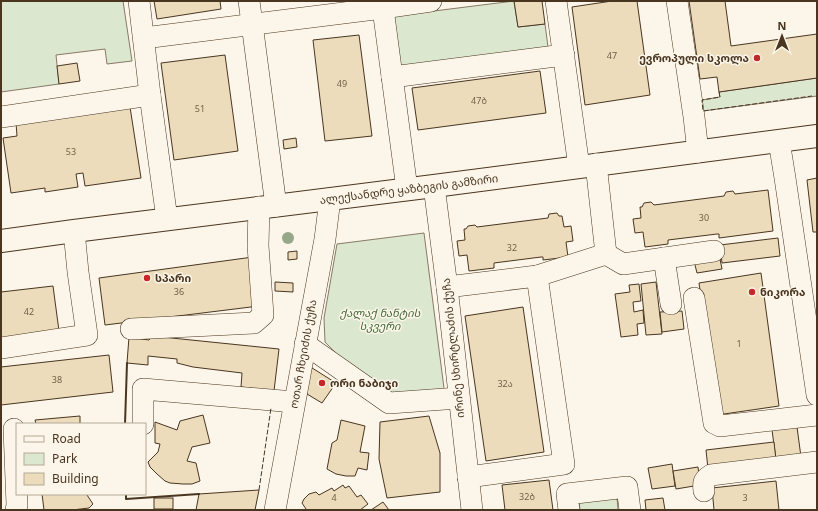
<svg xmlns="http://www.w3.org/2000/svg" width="818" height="511" viewBox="0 0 818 511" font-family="Georgia,'Noto Sans Georgian',serif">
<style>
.green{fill:#dce7d0;stroke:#887966}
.building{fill:#ecdcbc;stroke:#4a3520}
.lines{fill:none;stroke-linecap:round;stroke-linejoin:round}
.minor-casing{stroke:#4a3520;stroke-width:22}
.major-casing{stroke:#4a3520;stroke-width:24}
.minor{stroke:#fbf6e9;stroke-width:21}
.major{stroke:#fbf6e9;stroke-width:22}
.fence{stroke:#4a3520;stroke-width:1;stroke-dasharray:5 2;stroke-linecap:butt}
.wall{stroke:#4a3520;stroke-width:2}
.tree{fill:#96a887}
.poi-dot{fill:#c62828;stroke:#fbf6e9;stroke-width:1.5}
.labels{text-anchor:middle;stroke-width:3;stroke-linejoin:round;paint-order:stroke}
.number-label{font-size:9px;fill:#725f47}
.poi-label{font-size:11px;font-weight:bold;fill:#4a3520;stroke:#fbf6e9;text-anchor:start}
.street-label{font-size:11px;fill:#4a3520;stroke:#fbf6e9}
.park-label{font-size:11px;font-style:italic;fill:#436837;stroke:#fbf6e9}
</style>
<rect width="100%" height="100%" fill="#fbf6e9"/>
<g class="green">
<polygon points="1,1 123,1 132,61 107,64 105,49 56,55 59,84 1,92"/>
<polygon points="514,1 518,27 545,24 548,47 400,66 394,16"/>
<polygon points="817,78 817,96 703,111 702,100 720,97 719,92"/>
<polygon points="424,233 445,396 394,397 356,374 325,342 324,318 337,244"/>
<polygon points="617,497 618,510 580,510 579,502"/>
</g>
<g class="building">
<polygon points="154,1 220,1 221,9 157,19"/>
<polygon points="514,1 542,1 545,24 518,27"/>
<polygon points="612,1 637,1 650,95 585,105 572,7"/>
<polygon points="689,1 725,1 731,46 817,34 817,78 719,92 717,77 700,79"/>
<polygon points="359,35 372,136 325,141 313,40"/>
<polygon points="225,55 238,151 174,160 161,63"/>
<polygon points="77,63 80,81 59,84 57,66"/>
<polygon points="540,71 546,113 418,130 412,88"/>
<polygon points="130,107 141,178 85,186 83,173 76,174 78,187 45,192 45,188 11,193 3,138 17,136 16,123"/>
<polygon points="296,138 297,147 284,149 283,140"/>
<polygon points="817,178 817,232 813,232 807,180"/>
<polygon points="768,190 773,231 719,238 719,234 717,234 668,240 668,244 645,247 643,232 635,233 633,219 641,218 640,207 642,207 644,203 651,202 654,205 724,196 726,192 733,191 735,194"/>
<polygon points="557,213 559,216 562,216 564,227 571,226 573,241 566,242 568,257 543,260 543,257 541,257 494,263 494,268 469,271 467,255 459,256 457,241 465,240 464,229 466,229 468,226 475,225 477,227 548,218 549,214"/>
<polygon points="778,238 780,256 722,263 720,245"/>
<polygon points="297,251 297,259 288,260 288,252"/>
<polygon points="719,254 722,269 697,273 694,261"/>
<polygon points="253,257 259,306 105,325 99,278"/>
<polygon points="761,273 779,406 717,415 699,283"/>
<polygon points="275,282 293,283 293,292 275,291"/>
<polygon points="656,282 662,334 646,335 641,284"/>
<polygon points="639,284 641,301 633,302 634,312 643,310 644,323 637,324 638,335 621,337 615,294 630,292 629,285"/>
<polygon points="53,286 59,331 1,338 1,292"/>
<polygon points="523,307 544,452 486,461 465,316"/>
<polygon points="682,311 684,329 662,332 660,312"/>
<polygon points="152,336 279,349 274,391 241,387 242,373 193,367 177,363 177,359 148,356 148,365 127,363 129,337 149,340"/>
<polygon points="109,355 113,392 1,405 1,367"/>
<polygon points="309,366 336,383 322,403 307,394"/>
<polygon points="203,415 210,443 192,447 187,461 196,463 200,481 192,484 183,484 170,483 165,481 157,474 150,467 148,462 158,452 160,444 155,443 155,422 177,430 180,421"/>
<polygon points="80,416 80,424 36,424 35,420"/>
<polygon points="429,416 440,453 440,492 387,498 379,459 380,422"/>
<polygon points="341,420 365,426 360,452 369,453 367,470 358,468 355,476 346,476 336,474 327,469 332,443 337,440"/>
<polygon points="797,427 801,457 776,460 772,430"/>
<polygon points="774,442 776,460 708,469 706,450"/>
<polygon points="672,464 675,486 652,489 648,468"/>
<polygon points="698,467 700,485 676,489 673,471"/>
<polygon points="549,480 553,510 505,510 502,485"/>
<polygon points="776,481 779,510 714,510 712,488"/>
<polygon points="343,485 345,488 349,486 357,497 361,495 368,504 360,510 305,510 306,509 302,503 304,499 309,494 316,492 319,495 332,488 334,491"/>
<polygon points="259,490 255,510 196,510 199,494"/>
<polygon points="42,494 89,494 87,495 93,504 89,508 72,510 44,510"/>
<rect x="154" y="498" width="19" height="11"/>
<polygon points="663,498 665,510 646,510 645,500"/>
<polygon points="383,502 389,510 371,510"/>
</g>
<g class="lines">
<g class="minor-casing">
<g id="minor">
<polyline points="139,1 150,95 167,219"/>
<polyline points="249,1 276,206"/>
<polyline points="382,1 407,189"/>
<polyline points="556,1 579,167"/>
<polyline points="677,1 694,117 698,152"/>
<polyline points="144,38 383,8 431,1"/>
<polyline points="392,77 564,55"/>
<polyline points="1,117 150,95"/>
<polyline points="779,141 785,178 817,395"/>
<polyline points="596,164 606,254"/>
<polyline points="434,186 447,287 472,510"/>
<polyline points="664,258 671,304"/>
<polyline points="447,287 537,276 606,254 623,264 714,251"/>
<polyline points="694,298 714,423 720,426 817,415"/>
<polyline points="131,329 254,323 263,315 259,259 258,246 259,207"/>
<polyline points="305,344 389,403 459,398"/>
<polyline points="1,348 87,335 78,272 74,231"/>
<polyline points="143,424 143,389 294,402"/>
<polyline points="14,429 17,505 16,510"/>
<polyline points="468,477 564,464 537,276"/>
<path d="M704,491C703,483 703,480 711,475L817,462"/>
<polyline points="275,510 325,239 330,199"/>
<polyline points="569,510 567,494 627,487 630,510"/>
</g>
</g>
<g class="major-casing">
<polyline id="major" points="1,241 74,231 434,186 817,136"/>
</g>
<use href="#minor" class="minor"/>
<use href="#major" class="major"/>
<g class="fence">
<polyline points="719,92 720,97 702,100 703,111 812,96"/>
<polyline points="259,490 271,408"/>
</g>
<g class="wall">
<polyline points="125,424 127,363"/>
<polyline points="126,494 126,499 199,494"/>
</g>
</g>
<circle class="tree" cx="288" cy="238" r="6"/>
<g class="poi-dot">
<circle cx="757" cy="58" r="4"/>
<circle cx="147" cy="278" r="4"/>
<circle cx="752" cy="292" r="4"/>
<circle cx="322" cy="383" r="4"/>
</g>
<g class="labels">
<g class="number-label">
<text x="612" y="59">47</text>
<text x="342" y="87">49</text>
<text x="479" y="104">47ბ</text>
<text x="200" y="112">51</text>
<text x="71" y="155">53</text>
<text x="704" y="221">30</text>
<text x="512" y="251">32</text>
<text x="179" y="295">36</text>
<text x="29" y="315">42</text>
<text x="739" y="347">1</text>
<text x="57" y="383">38</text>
<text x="505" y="387">32ა</text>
<text x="527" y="500">32ბ</text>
<text x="334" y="501">4</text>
<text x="745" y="501">3</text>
</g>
<g class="poi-label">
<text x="749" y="62" text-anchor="end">ევროპული სკოლა</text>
<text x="155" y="282">სპარი</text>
<text x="760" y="296">ნიკორა</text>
<text x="330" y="387">ორი ნაბიჯი</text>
</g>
<g class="street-label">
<text transform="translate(409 189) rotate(-7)" y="4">ალექსანდრე ყაზბეგის გამზირი</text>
<text transform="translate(453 348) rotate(-96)" y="4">ირინე სხირტლაძის ქუჩა</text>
<text transform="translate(303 354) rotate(-80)" y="4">ოთარ ჩხეიძის ქუჩა</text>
</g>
<g class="park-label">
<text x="380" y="317">ქალაქ ნანტის<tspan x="380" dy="13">სკვერი</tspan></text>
</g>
</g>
<rect width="818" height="511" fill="none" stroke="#4a3520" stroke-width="4"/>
<rect x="16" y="423" width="130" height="72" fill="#fbf6e9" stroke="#b4a999"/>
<rect x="24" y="436" width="20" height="6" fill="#fbf6e9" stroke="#b4a999"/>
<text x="52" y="443" font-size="12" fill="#4a3520">Road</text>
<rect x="24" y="453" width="20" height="12" fill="#dce7d0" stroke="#b4a999"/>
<text x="52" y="463" font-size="12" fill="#4a3520">Park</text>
<rect x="24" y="473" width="20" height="12" fill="#ecdcbc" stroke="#b4a999"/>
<text x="52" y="483" font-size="12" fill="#4a3520">Building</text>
<g transform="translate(782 36)" stroke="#fbf6e9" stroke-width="3" paint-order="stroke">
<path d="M0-3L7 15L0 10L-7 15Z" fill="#4a3520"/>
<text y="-6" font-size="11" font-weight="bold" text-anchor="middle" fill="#4a3520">N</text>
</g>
</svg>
